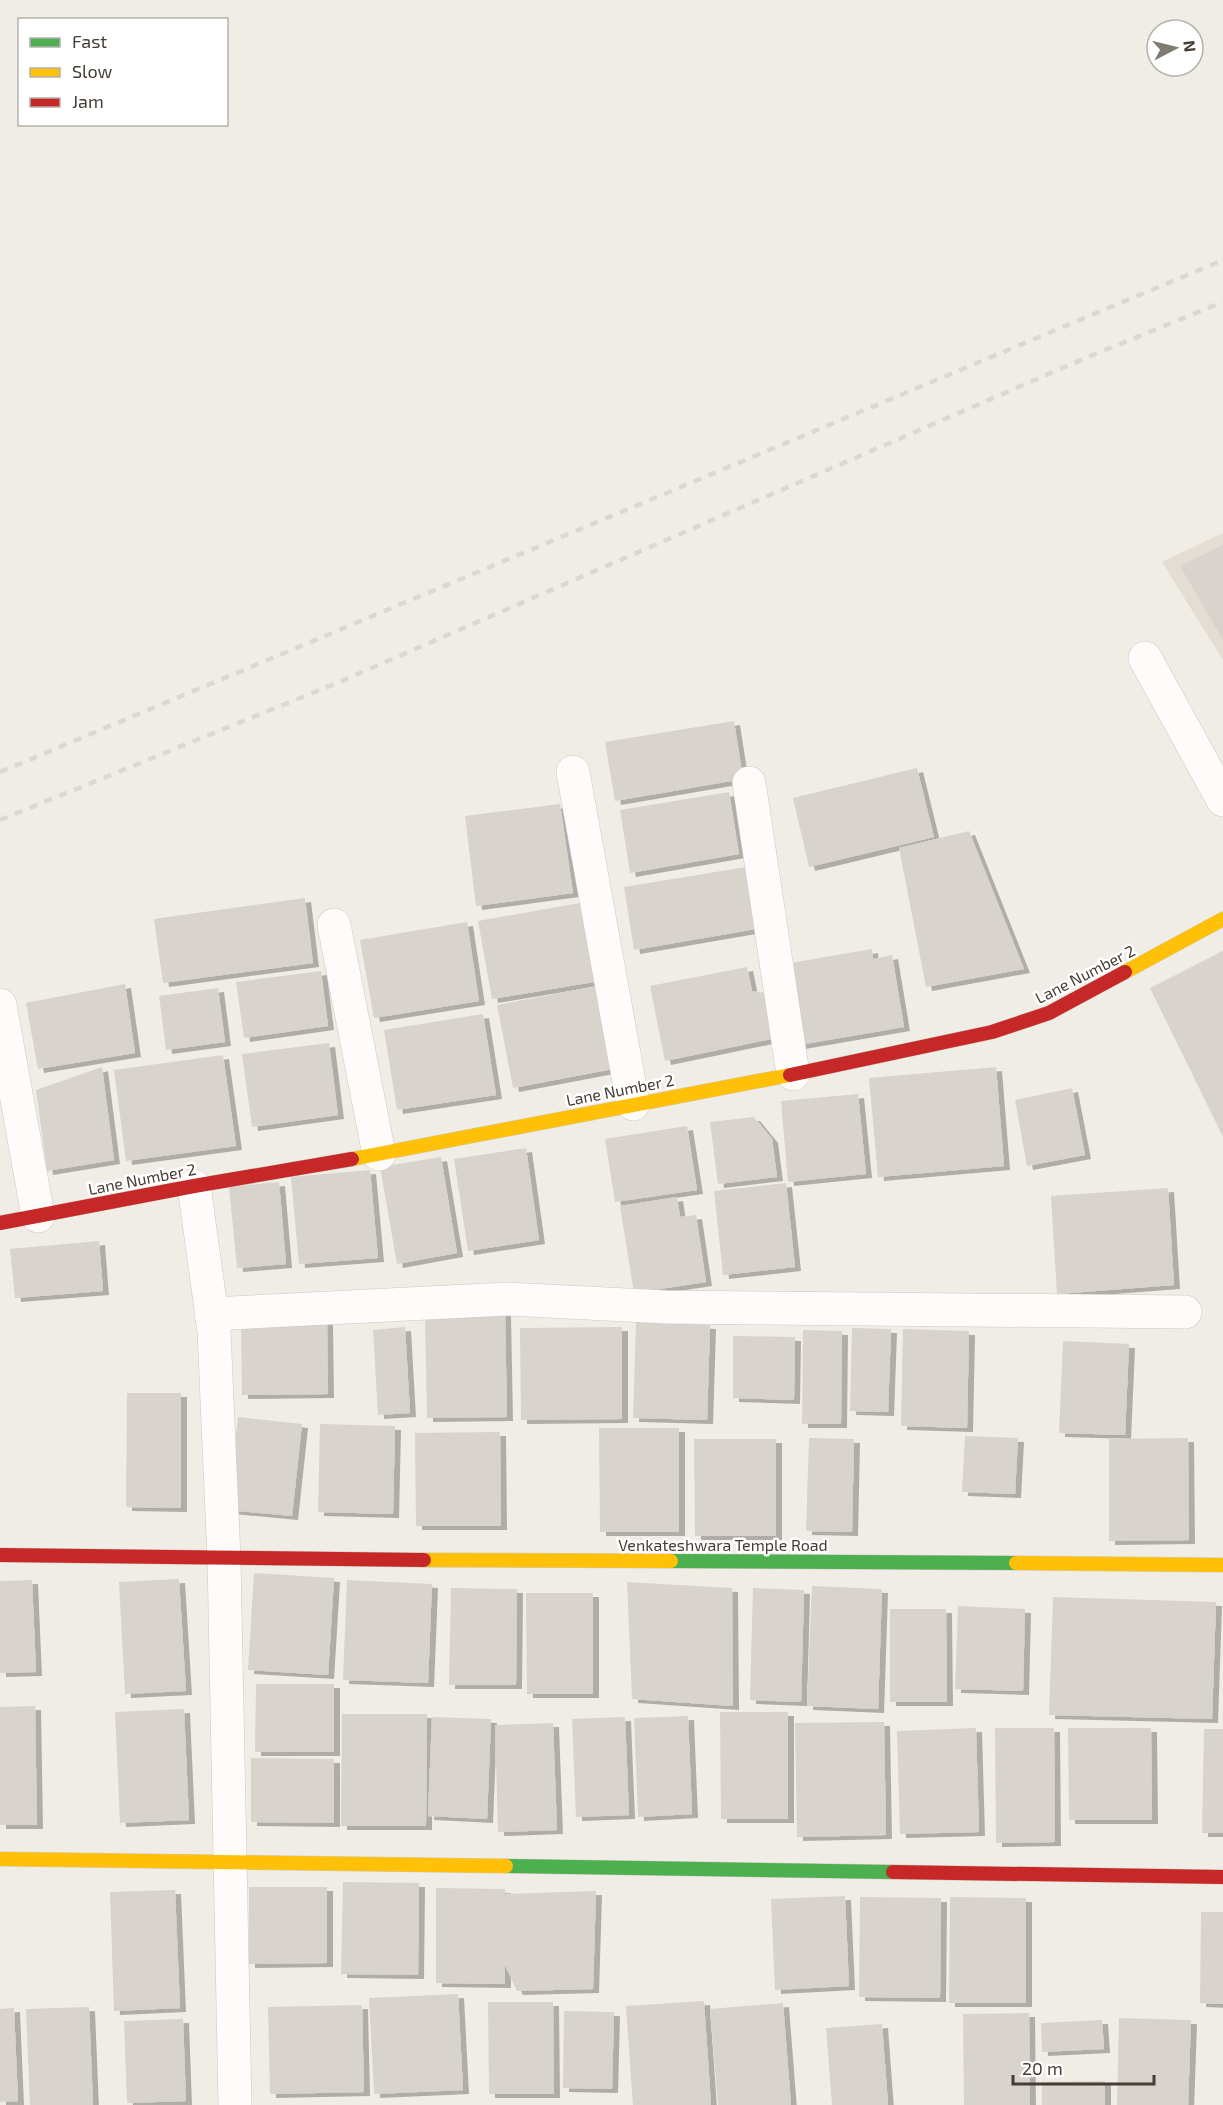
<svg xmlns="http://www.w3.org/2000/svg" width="1223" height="2105" viewBox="0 0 1223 2105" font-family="'Exo 2',sans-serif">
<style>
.residential{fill:#e4ddd3}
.building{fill:#d8d3cd;filter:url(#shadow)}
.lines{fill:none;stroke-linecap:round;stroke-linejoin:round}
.street-casing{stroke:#ccc8c2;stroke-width:34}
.fast-casing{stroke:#cfc9bd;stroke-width:15}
.slow-casing{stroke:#cfc9bd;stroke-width:15}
.jam-casing{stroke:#cfc9bd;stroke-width:15}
.street{stroke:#fdfcfb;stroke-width:33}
.fast{stroke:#4caf50;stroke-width:14}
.slow{stroke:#ffc107;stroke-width:14}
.jam{stroke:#c62828;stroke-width:14}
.rail{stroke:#d8d8d7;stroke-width:4.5;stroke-dasharray:8 8;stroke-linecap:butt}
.labels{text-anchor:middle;stroke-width:5;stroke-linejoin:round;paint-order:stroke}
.street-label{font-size:16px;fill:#453d33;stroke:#fff}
</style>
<defs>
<filter id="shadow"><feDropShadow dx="6" dy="4" stdDeviation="0" flood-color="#0004"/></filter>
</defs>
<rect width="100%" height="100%" fill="#f0ece6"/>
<polygon class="residential" points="1223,533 1223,660 1162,562"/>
<g class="building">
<polygon points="1223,545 1223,640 1180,566"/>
<polygon points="734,721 743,779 615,801 605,742"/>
<polygon points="917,768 934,837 809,867 793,798"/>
<polygon points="729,792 739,854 630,873 620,810"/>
<polygon points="560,804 573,893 476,906 465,816"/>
<polygon points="969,831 1024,969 926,987 899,848"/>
<polygon points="746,867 756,929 634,950 624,887"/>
<polygon points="305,898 313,963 163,983 154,919"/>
<polygon points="580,903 594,982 492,999 478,921"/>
<polygon points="467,922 479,1001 374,1018 360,940"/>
<polygon points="872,949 873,959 892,955 904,1027 799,1045 785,964"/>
<polygon points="1223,951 1223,1137 1150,988"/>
<polygon points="747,967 752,991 772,994 781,1037 665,1061 650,986"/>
<polygon points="321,971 328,1026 244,1038 236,982"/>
<polygon points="125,984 135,1053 38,1069 26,1003"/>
<polygon points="597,986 613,1069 513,1088 497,1005"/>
<polygon points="218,988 225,1042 166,1050 159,996"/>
<polygon points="483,1014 496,1095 397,1110 384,1030"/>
<polygon points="329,1043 338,1115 252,1127 242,1054"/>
<polygon points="223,1055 236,1146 126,1161 114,1070"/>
<polygon points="102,1067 114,1160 47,1171 36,1090"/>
<polygon points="996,1067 1004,1166 878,1177 869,1078"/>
<polygon points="1072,1088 1085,1155 1027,1166 1015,1100"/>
<polygon points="858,1094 866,1174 788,1182 781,1101"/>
<polygon points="754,1117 772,1139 777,1177 718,1184 710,1122"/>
<polygon points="687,1126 697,1190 615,1202 605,1139"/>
<polygon points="526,1148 539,1240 468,1251 454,1159"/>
<polygon points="441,1157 457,1253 397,1264 380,1167"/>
<polygon points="370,1170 378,1258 299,1264 291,1177"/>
<polygon points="279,1182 286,1264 237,1268 229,1187"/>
<polygon points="786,1183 795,1267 723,1275 714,1191"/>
<polygon points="1168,1188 1174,1285 1057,1294 1051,1196"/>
<polygon points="677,1197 680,1217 696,1215 706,1282 634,1293 620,1206"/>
<polygon points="99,1241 103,1291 15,1298 10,1249"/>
<polygon points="505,1312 507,1417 427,1418 425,1313"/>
<polygon points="327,1321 328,1394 242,1395 241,1322"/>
<polygon points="636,1322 710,1325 707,1420 633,1418"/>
<polygon points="405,1327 410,1413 378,1415 373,1330"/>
<polygon points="622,1327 622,1419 521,1420 520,1328"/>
<polygon points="852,1328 891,1329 888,1412 850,1411"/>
<polygon points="903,1329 969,1331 967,1428 901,1426"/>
<polygon points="803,1330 842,1331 841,1424 802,1424"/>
<polygon points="733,1336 795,1337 794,1400 733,1398"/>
<polygon points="1063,1341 1129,1344 1125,1435 1059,1433"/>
<polygon points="127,1393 181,1393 181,1508 126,1507"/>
<polygon points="238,1417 302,1424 292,1516 228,1510"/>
<polygon points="320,1424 395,1426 393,1514 318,1512"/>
<polygon points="599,1428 679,1428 679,1532 600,1532"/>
<polygon points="500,1432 501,1526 416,1526 415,1433"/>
<polygon points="965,1436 1018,1438 1015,1494 962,1492"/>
<polygon points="809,1438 854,1439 852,1532 806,1531"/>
<polygon points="1188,1438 1189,1540 1109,1541 1109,1439"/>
<polygon points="694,1439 776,1439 776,1536 695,1536"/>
<polygon points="254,1573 334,1578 328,1675 248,1670"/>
<polygon points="179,1579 186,1691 125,1694 119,1582"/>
<polygon points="32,1580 36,1672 0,1673 0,1581"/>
<polygon points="347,1580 432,1584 428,1683 343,1680"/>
<polygon points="627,1582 732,1588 733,1706 632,1699"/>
<polygon points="812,1586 882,1589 878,1709 807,1706"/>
<polygon points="451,1588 517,1589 516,1685 449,1685"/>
<polygon points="753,1588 804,1590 801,1702 750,1700"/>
<polygon points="526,1593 593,1593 593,1694 527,1694"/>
<polygon points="1053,1597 1216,1602 1212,1719 1049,1715"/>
<polygon points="958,1606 1025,1609 1023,1691 955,1689"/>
<polygon points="890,1609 946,1609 947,1702 890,1702"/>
<polygon points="256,1684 334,1684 334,1752 255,1752"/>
<polygon points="35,1706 37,1825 0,1825 0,1707"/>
<polygon points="184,1709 189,1820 120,1823 115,1712"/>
<polygon points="720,1712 788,1712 788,1819 721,1819"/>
<polygon points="342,1714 427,1714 426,1826 341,1826"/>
<polygon points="688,1716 692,1814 638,1817 634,1718"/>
<polygon points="432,1717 491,1719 487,1819 428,1816"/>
<polygon points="625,1717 629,1815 576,1817 572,1719"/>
<polygon points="884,1722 886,1835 797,1837 795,1723"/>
<polygon points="553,1723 557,1830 498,1832 495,1725"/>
<polygon points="976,1728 979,1832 900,1834 897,1731"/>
<polygon points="995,1728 1054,1728 1055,1842 996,1843"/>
<polygon points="1068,1728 1151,1728 1152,1820 1069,1820"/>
<polygon points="1204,1729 1223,1729 1223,1833 1202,1833"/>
<polygon points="251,1758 334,1759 334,1823 251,1822"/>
<polygon points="343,1882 419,1883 418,1975 341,1974"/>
<polygon points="249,1887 327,1887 327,1963 249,1964"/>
<polygon points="436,1888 505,1889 505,1894 596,1891 593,1989 517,1991 505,1965 505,1984 436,1983"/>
<polygon points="175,1890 180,2008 114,2011 110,1892"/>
<polygon points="845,1896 849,1986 775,1990 771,1899"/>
<polygon points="860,1897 941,1898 940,1998 859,1997"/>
<polygon points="950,1897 1026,1898 1026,2003 949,2003"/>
<polygon points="1201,1912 1223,1912 1223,2004 1200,2003"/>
<polygon points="458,1994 463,2090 374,2094 369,1998"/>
<polygon points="704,2001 711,2105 633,2105 626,2006"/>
<polygon points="488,2002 553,2002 554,2094 489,2094"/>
<polygon points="783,2003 791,2105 718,2105 710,2009"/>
<polygon points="362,2005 364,2092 270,2094 268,2007"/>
<polygon points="89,2007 93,2105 30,2105 26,2009"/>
<polygon points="14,2008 18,2101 0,2102 0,2009"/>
<polygon points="564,2011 614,2012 612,2089 563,2088"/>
<polygon points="1029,2013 1030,2105 964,2105 963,2014"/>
<polygon points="1119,2018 1191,2020 1188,2105 1117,2105"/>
<polygon points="183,2019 186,2101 127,2103 124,2021"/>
<polygon points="1102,2020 1104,2049 1042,2052 1041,2023"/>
<polygon points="882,2024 888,2105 832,2105 826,2028"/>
<polygon points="1105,2081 1105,2105 1042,2105 1042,2082"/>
</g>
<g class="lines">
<g class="street-casing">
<g id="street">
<polyline points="1145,658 1223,800"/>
<polyline points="573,772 633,1104"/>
<polyline points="749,783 793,1074"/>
<polyline points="334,925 379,1154"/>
<polyline points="0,1005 38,1216"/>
<polyline points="194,1186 214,1331 224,1559 235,2105"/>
<polyline points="211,1314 507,1299 666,1307 1185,1312"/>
</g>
</g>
<g class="fast-casing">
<g id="fast">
<polyline points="671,1561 1016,1563"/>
<polyline points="506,1866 893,1872"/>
</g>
</g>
<g class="slow-casing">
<g id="slow">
<polyline points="1125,972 1223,919"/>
<polyline points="352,1159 790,1075"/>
<polyline points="424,1560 671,1561"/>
<polyline points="1016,1563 1223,1565"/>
<polyline points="0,1859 506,1866"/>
</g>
</g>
<g class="jam-casing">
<g id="jam">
<polyline points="790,1075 992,1032 1049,1013 1125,972"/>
<polyline points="0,1223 194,1186 352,1159"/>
<polyline points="0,1555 424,1560"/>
<polyline points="893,1872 1223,1877"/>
</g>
</g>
<use href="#street" class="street"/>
<use href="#fast" class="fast"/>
<use href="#slow" class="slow"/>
<use href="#jam" class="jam"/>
<g class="rail">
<polyline points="0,772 1223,260"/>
<polyline points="0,820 337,683 1083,359 1223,302"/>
</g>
</g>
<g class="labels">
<g class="street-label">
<text transform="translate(1085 974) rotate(-27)" y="6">Lane Number 2</text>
<text transform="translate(620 1090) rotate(-11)" y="6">Lane Number 2</text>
<text transform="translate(142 1179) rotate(-11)" y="6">Lane Number 2</text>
<text x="723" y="1551">Venkateshwara Temple Road</text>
</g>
</g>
<rect x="18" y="18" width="210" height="108" fill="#ffffff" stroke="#b5b1ad" stroke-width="1.5"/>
<rect x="30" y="38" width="30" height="9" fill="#4caf50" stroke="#b5b1ad" stroke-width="1.5"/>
<text x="72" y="48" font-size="18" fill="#453d33">Fast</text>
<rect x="30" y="68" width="30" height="9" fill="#ffc107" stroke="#b5b1ad" stroke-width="1.5"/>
<text x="72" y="78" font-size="18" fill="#453d33">Slow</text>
<rect x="30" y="98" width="30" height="9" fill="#c62828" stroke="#b5b1ad" stroke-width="1.5"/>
<text x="72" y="108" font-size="18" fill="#453d33">Jam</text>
<g transform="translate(1175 48) rotate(83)"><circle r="28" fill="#ffffff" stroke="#b5b1ad" stroke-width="1.5"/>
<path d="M0-4.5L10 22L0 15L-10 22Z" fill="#817a72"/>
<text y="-9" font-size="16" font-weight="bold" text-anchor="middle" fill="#453d33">N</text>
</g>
<path d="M1013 2075v9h141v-9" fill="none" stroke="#453d33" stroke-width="3"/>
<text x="1022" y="2075" font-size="18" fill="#453d33" stroke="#ffffff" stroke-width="4.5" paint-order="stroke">20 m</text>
</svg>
